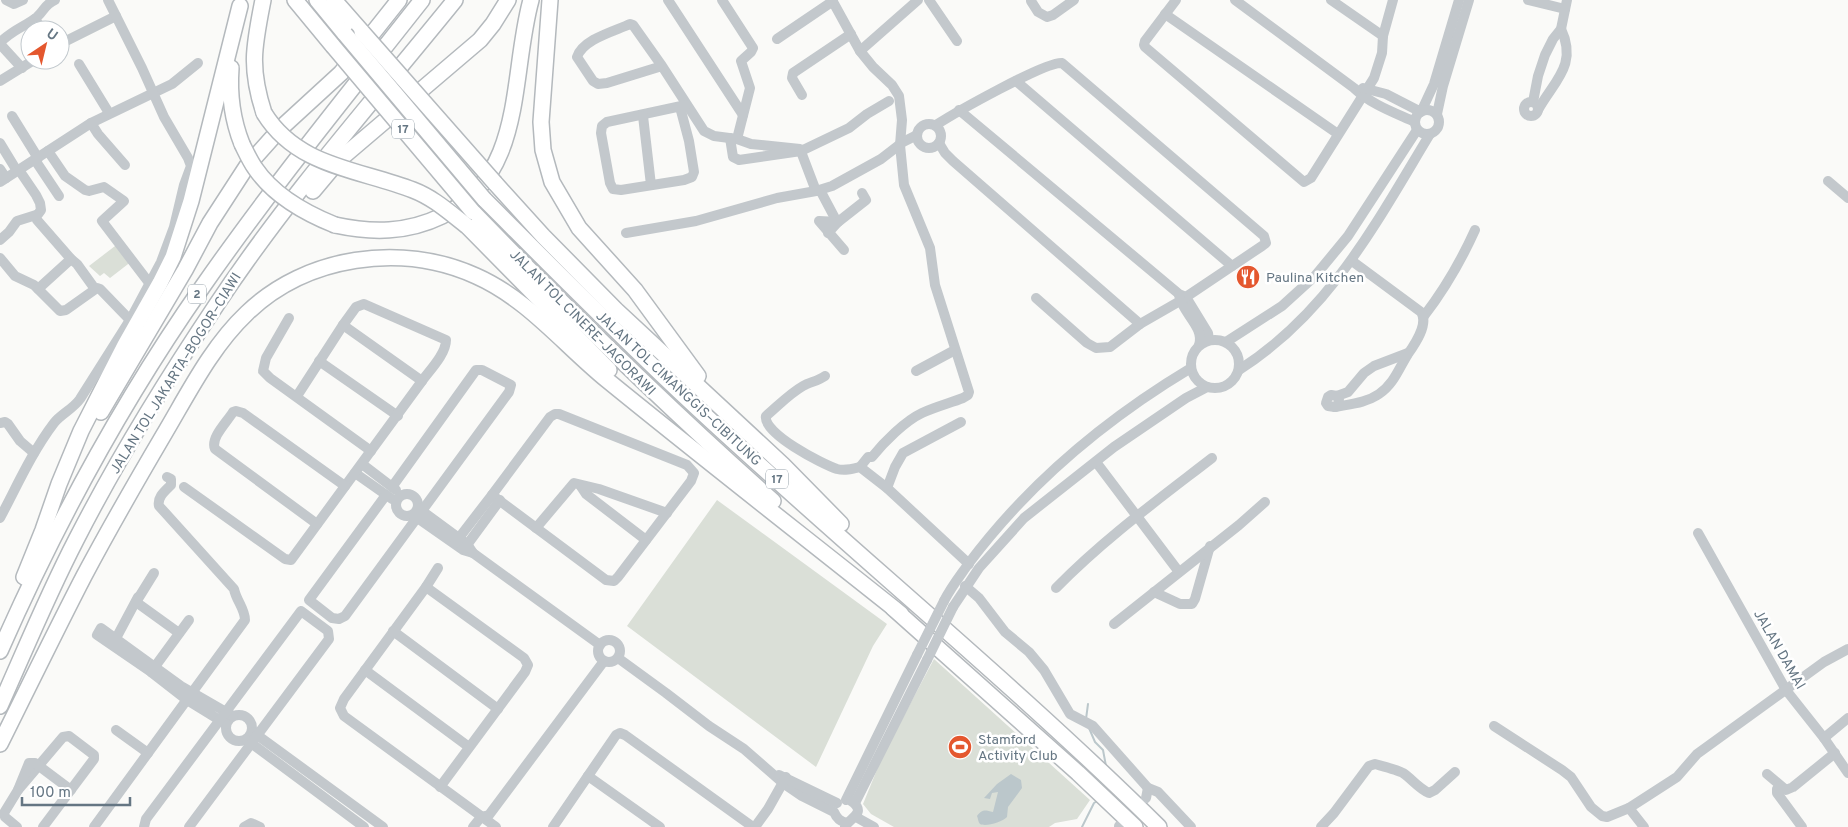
<svg xmlns="http://www.w3.org/2000/svg" width="1848" height="827" viewBox="0 0 1848 827" font-family="Overpass,sans-serif">
<style>
.green{fill:#dadfd7}
.water{fill:#bbc7cb}
.lines{fill:none;stroke-linecap:round;stroke-linejoin:round}
.stream{stroke:#bbc7cb;stroke-width:2}
.highway-casing{stroke:#b4b9bd;stroke-width:18}
.minor{stroke:#c3c8cc;stroke-width:10}
.highway{stroke:#fff;stroke-width:15}
.highway-bridge-casing{stroke:#b4b9bd;stroke-width:18;stroke-linecap:butt}
.minor-bridge{stroke:#c3c8cc;stroke-width:10}
.highway-bridge{stroke:#fff;stroke-width:15}
.labels{text-anchor:middle;stroke-width:5;stroke-linejoin:round;paint-order:stroke}
.shield{fill:#fff;stroke:#939fa8;stroke-width:1}
.shield-label{font-size:12px;font-weight:bold;fill:#657683}
.poi-label{font-size:14px;fill:#657683;stroke:#fff;text-anchor:start}
.street-label{font-size:14px;fill:#657683;stroke:#fff}
</style>
<rect width="100%" height="100%" fill="#fafaf8"/>
<g class="green">
<polygon points="119,243 132,261 110,278 104,273 100,276 89,266"/>
<polygon points="717,500 887,624 873,646 816,767 627,626"/>
<polygon points="934,659 1090,800 1077,819 1055,823 1049,827 894,827 871,814 863,804 883,755"/>
</g>
<path class="water" d="M1011,774L1021,780L1022,788L1008,807L1007,817C1002,822 986,827 980,824C978,822 978,818 977,816C982,809 985,810 993,812L998,792L992,793L990,799L984,798L997,784Z"/>
<g class="lines">
<g class="stream">
<polyline points="1086,719 1088,704"/>
<polyline points="1089,728 1095,742 1103,750 1106,766"/>
<polyline points="1082,827 1094,803 1099,800"/>
</g>
<g class="highway-casing">
<g id="highway">
<path d="M263,0C254,46 249,67 264,113"/>
<polyline points="295,0 333,46"/>
<polyline points="317,0 345,34"/>
<polyline points="334,0 362,32"/>
<polyline points="550,0 541,122 543,150 552,182 579,228 635,290 698,376"/>
<path d="M231,68C229,95 232,119 242,144"/>
<polyline points="495,183 543,236 616,310 783,465 841,524"/>
<polyline points="313,191 339,160 480,40 493,24 508,0"/>
<path d="M484,199C548,263 612,328 679,391C836,539 1005,675 1159,827"/>
<path d="M473,212C570,312 669,409 773,501"/>
<path d="M335,225C372,233 407,233 442,216C526,175 510,76 531,0"/>
<polyline points="467,226 609,370"/>
<polyline points="101,412 185,270 210,223 247,166 281,128 341,73 399,0"/>
<polyline points="24,577 43,530 59,484 81,431 125,345 160,283 173,257 191,201 240,6"/>
<polyline points="893,608 1078,773 1135,827"/>
<path d="M0,651C56,524 123,400 203,286C272,187 348,94 422,0"/>
<path d="M0,706C25,650 48,594 76,540C118,458 166,380 217,304C288,197 374,100 455,0"/>
<path d="M0,744C28,688 55,632 84,576C109,529 136,482 163,436C188,394 211,347 247,313C306,256 401,242 476,276C528,299 564,345 607,380C704,459 803,536 901,614"/>
</g>
</g>
<g class="minor">
<polyline points="6,0 14,4 23,0"/>
<polyline points="668,0 743,115"/>
<polyline points="722,0 753,48 751,52 741,61 750,88 737,139"/>
<path d="M832,0L860,51L873,67L892,85L899,96L902,120L900,145L904,185L930,248L935,285L969,392L968,395L963,398C950,403 935,407 922,413C905,421 884,442 872,457H868L860,467"/>
<polyline points="929,0 957,41"/>
<polyline points="1176,0 1145,41 1144,45 1145,47 1304,182 1311,178 1374,78 1382,53 1383,36 1393,0"/>
<path d="M1235,0L1354,88C1372,105 1393,112 1415,122"/>
<polyline points="1331,0 1383,36"/>
<polyline points="1528,0 1565,9"/>
<polyline points="1031,1 1038,12 1047,17 1053,15 1074,0"/>
<polyline points="1165,14 1338,134"/>
<polyline points="35,19 42,30"/>
<polyline points="777,39 833,1"/>
<path d="M0,43C10,31 26,26 37,17C45,10 44,5 55,0"/>
<polyline points="0,44 22,68"/>
<polyline points="60,44 116,16"/>
<polyline points="860,51 918,0"/>
<polyline points="79,64 109,113"/>
<path d="M662,66L607,83L598,84L593,81L577,57C583,39 615,31 630,24L633,25L662,66L704,131L714,136L737,139L751,144L800,149L816,191"/>
<polyline points="0,81 34,60"/>
<polyline points="1016,81 1232,266"/>
<polyline points="1363,88 1386,94 1421,112 1434,84 1459,0"/>
<polyline points="802,95 792,78 793,73 851,34"/>
<polyline points="1533,102 1538,76 1545,55 1553,39 1561,29 1567,0"/>
<circle cx="1531" cy="109" r="7"/>
<polyline points="680,107 689,141 694,172 692,177 684,180 621,190 613,189 610,183 601,133 602,126 607,122 686,105"/>
<circle cx="1427" cy="122" r="12"/>
<polyline points="959,110 1179,294 1186,297 1208,333 1209,340"/>
<path d="M1538,110C1554,81 1578,65 1561,29"/>
<polyline points="1437,114 1443,86 1469,0"/>
<polyline points="12,116 38,158"/>
<polyline points="643,116 651,185"/>
<polyline points="91,123 98,134 125,165"/>
<circle cx="929" cy="136" r="12"/>
<path d="M936,125C953,114 1046,61 1062,63L1264,236L1266,243L1262,246L1180,301L1140,324L1110,347L1096,348L1087,343L1036,298"/>
<polyline points="730,138 733,157 739,160 801,151 849,128 867,114 889,101"/>
<polyline points="0,143 17,171"/>
<polyline points="939,143 945,153 953,161 1140,324"/>
<polyline points="48,151 65,176 85,190 89,191 104,187 124,201 102,221 150,284"/>
<polyline points="35,160 59,196"/>
<polyline points="0,169 6,178"/>
<polyline points="19,170 36,195 40,203 41,210 36,217 37,220 71,259 77,264 95,289"/>
<polyline points="1828,181 1848,198"/>
<polyline points="0,182 91,123 172,84 198,63"/>
<polyline points="820,190 837,222"/>
<polyline points="838,222 819,221 844,250"/>
<polyline points="626,233 696,221 777,198 816,191 832,186 881,159 903,142 917,135"/>
<polyline points="828,233 838,222 866,200 862,193"/>
<polyline points="0,240 9,232 17,221 36,215"/>
<polyline points="0,258 15,276 34,285 60,311 66,310 97,288 100,289 130,320"/>
<polyline points="38,289 71,259"/>
<path d="M1179,295C1182,313 1205,327 1199,345"/>
<path d="M1424,316C1444,290 1461,261 1475,230"/>
<polyline points="289,318 266,358 263,371 270,378 371,451"/>
<polyline points="343,325 422,381"/>
<circle cx="1215" cy="364" r="24"/>
<polyline points="1226,342 1282,306 1315,276 1348,236 1417,130"/>
<polyline points="319,361 398,416"/>
<path d="M1239,370C1330,312 1376,223 1430,134"/>
<polyline points="916,371 955,350"/>
<path d="M825,376C818,381 810,382 803,386C789,394 778,406 766,416C762,433 822,464 837,469C845,471 852,469 860,467L887,488L969,564"/>
<polyline points="1337,396 1339,399 1338,406 1335,407 1328,406 1326,403 1328,397 1331,395 1337,396 1348,392 1364,373 1374,366 1408,353"/>
<path d="M1335,407C1350,404 1366,403 1379,394C1394,384 1399,368 1408,354C1415,344 1429,324 1421,312L1352,261"/>
<polygon points="555,414 559,414 687,465 694,473 691,481 618,577 614,581 606,580 492,495 550,417"/>
<polyline points="0,423 5,422 8,424 20,441 34,453"/>
<polyline points="1096,462 1179,572"/>
<polyline points="362,464 396,490"/>
<polyline points="355,473 392,499"/>
<polyline points="580,485 586,494 646,540"/>
<path d="M184,487L285,559L291,560L422,381C430,370 446,354 446,340L364,304L356,307L343,325L297,396"/>
<polyline points="887,488 895,467 903,453 961,422"/>
<circle cx="407" cy="505" r="11"/>
<polyline points="386,495 309,600 332,618 339,619 345,616 509,392 511,385 482,370 476,370 392,487"/>
<polyline points="413,515 463,550 473,553 467,544 418,508"/>
<path d="M0,518C17,486 32,452 54,423C61,414 73,409 80,399L130,320L161,262L174,227L184,185L191,166L188,158L164,117L142,68L108,0"/>
<path d="M317,524L215,449C210,438 227,422 233,412L236,411L243,413L345,486"/>
<polyline points="536,528 574,483 599,489 667,513"/>
<polyline points="1698,533 1786,690 1824,738 1848,773"/>
<polyline points="455,543 492,495"/>
<polyline points="464,549 500,500"/>
<polyline points="473,553 600,645"/>
<polyline points="438,568 426,587 344,699 340,708 344,716 496,827"/>
<polyline points="154,573 136,602 179,633"/>
<polyline points="965,586 979,598 1005,632 1029,652 1044,670 1070,714 1093,726 1148,788 1158,792 1191,827"/>
<polyline points="426,587 524,658 528,665 525,672 440,787"/>
<path d="M1056,588C1104,539 1159,499 1212,458"/>
<polyline points="1154,592 1180,604 1192,604 1195,599 1210,546"/>
<path d="M944,601C951,587 960,576 969,563C1029,483 1106,419 1191,368"/>
<polyline points="953,607 979,568 1024,518 1114,447 1186,398 1207,387"/>
<polyline points="1114,624 1239,525 1265,502"/>
<polyline points="393,631 498,709"/>
<circle cx="609" cy="651" r="11"/>
<polyline points="113,644 138,597"/>
<path d="M618,658L666,693L709,726L744,749L783,783L802,796L834,812C837,819 840,821 847,823"/>
<polyline points="365,670 469,747"/>
<polyline points="151,672 189,620"/>
<circle cx="239" cy="728" r="13"/>
<polyline points="226,724 187,700 151,672 97,635 101,628 181,686 233,716"/>
<polyline points="1494,726 1562,770 1571,777 1591,807 1602,816 1607,817 1629,808 1677,777 1697,754 1824,662 1848,649"/>
<polyline points="116,730 148,753"/>
<polyline points="253,732 383,827"/>
<polyline points="1824,738 1848,718"/>
<polyline points="247,740 364,827"/>
<polyline points="1767,774 1786,790 1793,787 1835,753"/>
<polyline points="779,775 837,803"/>
<polyline points="588,776 660,827"/>
<polyline points="1780,786 1777,789 1777,793 1802,827"/>
<polyline points="18,790 63,737 69,736 94,755 94,759 43,827"/>
<polyline points="1146,798 1148,788"/>
<polyline points="846,800 917,655"/>
<polyline points="855,803 927,660"/>
<polyline points="1629,808 1644,827"/>
<polyline points="856,817 874,827"/>
<polyline points="17,827 5,817 4,813 18,790 29,763 35,763 71,790"/>
<path d="M94,827L245,620C245,609 236,600 234,589L159,506C157,497 165,491 171,485V479L167,477"/>
<polyline points="144,827 146,819 301,611 328,631 329,639 189,827"/>
<polyline points="244,827 251,823 260,827"/>
<polyline points="473,827 481,817 489,815 604,661"/>
<polyline points="553,827 616,735 620,733 625,735 753,827"/>
<polyline points="755,827 768,809 786,777"/>
<path d="M845,827C849,818 868,813 851,801"/>
<polyline points="1119,827 1119,826"/>
<path d="M1321,827L1334,813L1369,766L1375,764C1382,766 1398,770 1403,773C1412,779 1418,788 1429,793L1435,790L1455,772"/>
</g>
<use href="#highway" class="highway"/>
<g class="highway-bridge-casing">
<g id="highway-bridge">
<polyline points="362,32 495,183"/>
<polyline points="345,34 484,199"/>
<polyline points="333,46 473,212"/>
<path d="M264,113C297,167 359,169 413,190C434,198 450,213 467,226"/>
<path d="M242,144C246,152 250,161 255,168C274,196 305,213 335,225"/>
</g>
</g>
<g class="minor-bridge">
<polyline points="917,655 944,601"/>
<polyline points="927,660 953,607"/>
</g>
<use href="#highway-bridge" class="highway-bridge"/>
</g>
<defs>
<g id="restaurant-disc" transform="scale(1.25)"><circle r="9.5" fill="#e4572e" stroke="#fff"/><path d="M-5-6h1v4h1v-4h1v4h1v-4h1v5L-1.5 .5V6h-2V.5L-5-1ZM5-6V6H3V1.5H1.5Q1.5-4 5-6Z" fill="#fff"/></g>
<g id="stadium-disc" transform="scale(1.25)"><circle r="9.5" fill="#e4572e" stroke="#fff"/><path d="M0-5a6.5 5 0 1 0 0 10a6.5 5 0 1 0 0-10ZM-3.5-1.8h7v3.6h-7Z" fill="#fff"/></g>
</defs>
<g fill-rule="evenodd">
<use href="#restaurant-disc" x="1248" y="277"/>
<use href="#stadium-disc" x="960" y="747"/>
</g>
<g class="labels">
<g class="shield">
<rect x="392" y="119.5" width="22" height="19" rx="4"/>
<rect x="188" y="284.5" width="18" height="19" rx="4"/>
<rect x="766" y="469.5" width="22" height="19" rx="4"/>
</g>
<g class="shield-label">
<text x="403" y="133">17</text>
<text x="197" y="298">2</text>
<text x="777" y="483">17</text>
</g>
<g class="poi-label">
<text x="1266" y="282">Paulina Kitchen</text>
<text x="978" y="744">Stamford<tspan x="978" dy="16">Activity Club</tspan></text>
</g>
<g class="street-label">
<text transform="translate(583 322) rotate(45)" y="5">JALAN TOL CINERE–JAGORAWI</text>
<text transform="translate(175 373) rotate(-58)" y="5">JALAN TOL JAKARTA–BOGOR–CIAWI</text>
<text transform="translate(679 388) rotate(43)" y="5">JALAN TOL CIMANGGIS–CIBITUNG</text>
<text transform="translate(1780 649) rotate(60)" y="5">JALAN DAMAI</text>
</g>
</g>
<g transform="translate(45 45) rotate(35)"><circle r="24" fill="#ffffff" stroke="#c1c8cd"/>
<path d="M0-4L9 19L0 12L-9 19Z" fill="#e4572e"/>
<text y="-8" font-size="14" font-weight="bold" text-anchor="middle" fill="#657683">U</text>
</g>
<path d="M22 797v8h108v-8" fill="none" stroke="#657683" stroke-width="2.5"/>
<text x="30" y="797" font-size="15" fill="#657683" stroke="#ffffff" stroke-width="4" paint-order="stroke">100 m</text>
</svg>
